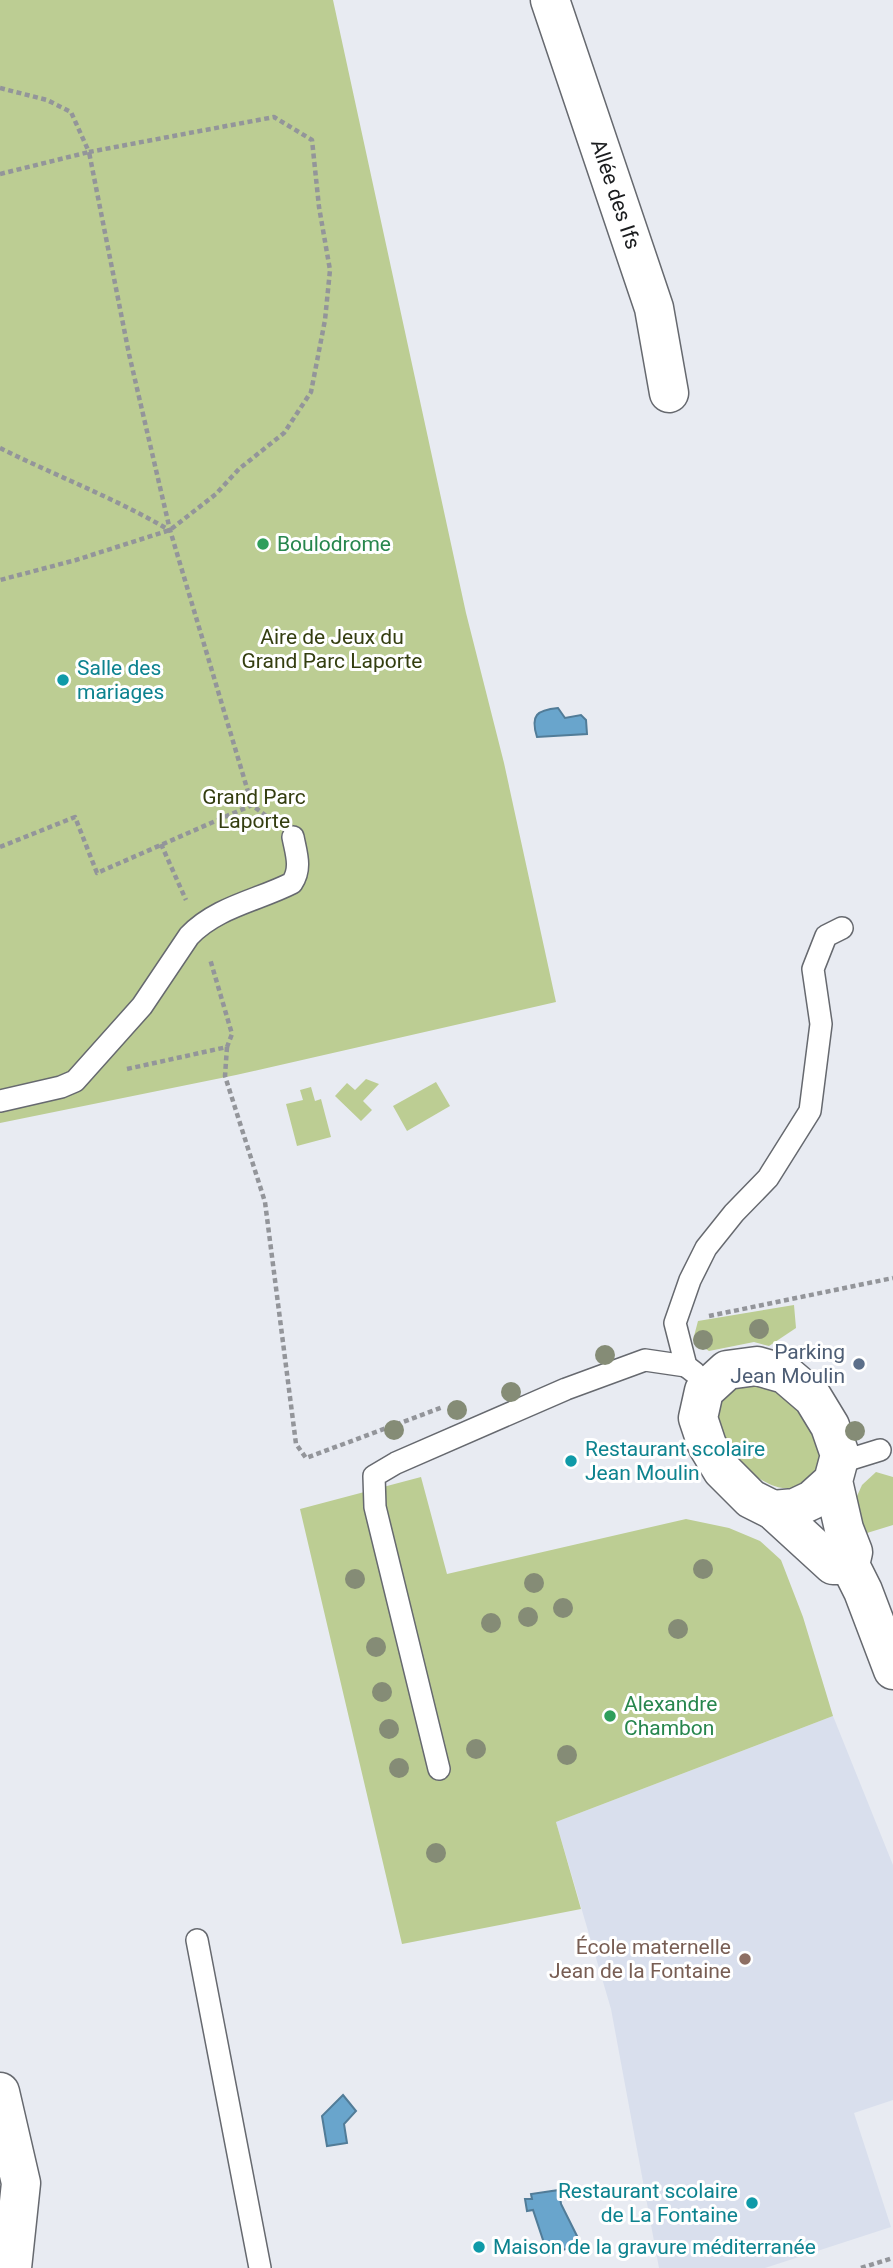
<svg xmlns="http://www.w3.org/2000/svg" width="893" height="2268" viewBox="0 0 893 2268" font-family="Roboto,sans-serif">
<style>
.built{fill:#d9dfed}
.green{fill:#bccd93}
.water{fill:#69a5cc;stroke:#517c98;stroke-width:2}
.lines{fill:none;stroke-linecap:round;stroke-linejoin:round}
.lane-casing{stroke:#66696f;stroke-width:24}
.street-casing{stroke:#66696f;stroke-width:41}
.path{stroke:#93959a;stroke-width:4.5;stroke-dasharray:5 3.5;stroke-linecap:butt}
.lane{stroke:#fff;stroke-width:21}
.street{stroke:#fff;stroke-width:38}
.tree{fill:#858c76}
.leisure-dot{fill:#2e9e5b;stroke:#fff;stroke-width:2.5}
.culture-dot{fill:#0f9aa8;stroke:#fff;stroke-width:2.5}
.service-dot{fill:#5c6f8a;stroke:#fff;stroke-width:2.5}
.education-dot{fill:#8d6e63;stroke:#fff;stroke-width:2.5}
.labels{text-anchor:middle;stroke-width:6;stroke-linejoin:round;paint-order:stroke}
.street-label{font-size:21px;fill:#1a1c1e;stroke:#fff}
.leisure-label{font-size:21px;fill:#27864d;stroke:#fff;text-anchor:start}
.park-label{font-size:21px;fill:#343e10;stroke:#fff}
.culture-label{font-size:21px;fill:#0d838f;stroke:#fff;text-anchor:start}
.service-label{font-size:21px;fill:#4e5e75;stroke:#fff;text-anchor:end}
.education-label{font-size:21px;fill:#785e54;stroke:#fff;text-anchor:end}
</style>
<rect width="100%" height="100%" fill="#e8ebf2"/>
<polygon class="built" points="833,1716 893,1865 893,2100 854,2113 891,2227 765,2268 659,2268 611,2009 556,1822"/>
<g class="green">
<polygon points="0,0 333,0 466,613 504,763 556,1002 236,1075 0,1123"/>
<polygon points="366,1079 379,1084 363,1101 372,1110 361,1121 335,1096 347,1083 355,1090"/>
<polygon points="436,1082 450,1106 407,1131 393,1106"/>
<polygon points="311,1087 315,1101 321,1099 331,1137 297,1146 286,1104 303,1100 300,1090"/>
<polygon points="794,1305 796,1328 769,1346 754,1342 709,1351 693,1340 698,1321"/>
<path d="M740,1377L800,1397L823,1461C802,1492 786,1496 755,1476C745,1469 733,1459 727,1449C718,1432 717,1413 717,1395Z"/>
<polygon points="876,1472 893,1477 893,1525 867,1533 853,1505 862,1485"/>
<polygon points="421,1477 447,1574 686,1519 729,1528 760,1541 781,1560 803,1617 833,1716 556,1822 581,1909 402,1944 300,1509"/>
</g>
<g class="water">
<path d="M558,708L565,718L581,715L586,720L587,734L537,737C530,715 537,710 558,708Z"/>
<polygon points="343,2095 356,2111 344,2124 347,2143 327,2146 322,2116"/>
<polygon points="559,2190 561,2204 581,2244 548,2255 533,2210 527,2211 525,2199 532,2199 531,2194"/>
</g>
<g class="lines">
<g class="lane-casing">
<g id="lane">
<path d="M0,1101L61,1087L75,1081L142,1006L189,936C216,907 259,900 292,883C302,868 296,853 293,837"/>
<polyline points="695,1373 686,1366 675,1323 690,1280 706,1248 734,1213 768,1178 810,1111 821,1024 813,969 826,936 842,928"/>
<polyline points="838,1463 880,1450"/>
<polyline points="439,1769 375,1507 374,1476 396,1463 566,1389 645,1360 686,1366"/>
<polyline points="197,1940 260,2268"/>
</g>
</g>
<g class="street-casing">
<g id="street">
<path id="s1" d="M550,0L654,308L669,393"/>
<polyline points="833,1481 812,1500 795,1508 773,1510 751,1499 722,1470 707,1445 698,1418 704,1391 727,1370 757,1366 785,1374 813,1398 830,1426 840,1455 833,1481 844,1529 853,1552 850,1565 863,1591 893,1670"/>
<polyline points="773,1510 833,1565 850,1565"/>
<polyline points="0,2092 21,2183 12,2268"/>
</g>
</g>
<g class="path">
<polyline points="0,88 47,100 71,112 89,152 274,117 312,140 319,207 330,270 325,320 311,392 284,433 239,469 216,494 170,530 76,560 0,580"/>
<polyline points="0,174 89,152 129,354 170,530 252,805"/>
<path d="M0,448C56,476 115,498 169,530"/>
<polyline points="161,844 186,900"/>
<polyline points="0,847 75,817 97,873 252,805 270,819"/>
<polyline points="227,1047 225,1076 265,1202 296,1444 306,1458 443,1407"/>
<polyline points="127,1069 227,1047 232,1034 210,959"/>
<polyline points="709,1316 893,1278"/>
<polyline points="861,2268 893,2258"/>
</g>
<use href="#lane" class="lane"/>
<use href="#street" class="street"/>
</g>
<g class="tree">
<circle cx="759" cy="1329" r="10"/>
<circle cx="703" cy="1340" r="10"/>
<circle cx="605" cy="1355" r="10"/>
<circle cx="511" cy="1392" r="10"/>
<circle cx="457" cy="1410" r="10"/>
<circle cx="394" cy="1430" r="10"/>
<circle cx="855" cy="1431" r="10"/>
<circle cx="703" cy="1569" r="10"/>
<circle cx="355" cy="1579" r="10"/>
<circle cx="534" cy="1583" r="10"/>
<circle cx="563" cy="1608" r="10"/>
<circle cx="528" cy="1617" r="10"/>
<circle cx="491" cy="1623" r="10"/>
<circle cx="678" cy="1629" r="10"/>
<circle cx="376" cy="1647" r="10"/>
<circle cx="382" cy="1692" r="10"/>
<circle cx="389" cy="1729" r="10"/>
<circle cx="476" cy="1749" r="10"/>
<circle cx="567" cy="1755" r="10"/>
<circle cx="399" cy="1768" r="10"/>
<circle cx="436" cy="1853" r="10"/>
</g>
<g class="leisure-dot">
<circle cx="263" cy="544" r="7"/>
<circle cx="610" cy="1716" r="7"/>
</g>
<g class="culture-dot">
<circle cx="63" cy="680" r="7"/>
<circle cx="571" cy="1461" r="7"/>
<circle cx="752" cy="2203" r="7"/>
<circle cx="479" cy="2247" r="7"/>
</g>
<circle class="service-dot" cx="859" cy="1364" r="7"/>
<circle class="education-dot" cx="745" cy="1959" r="7"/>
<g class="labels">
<g class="street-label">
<text dy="7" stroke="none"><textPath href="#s1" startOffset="205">Allée des Ifs</textPath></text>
</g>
<g class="leisure-label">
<text x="277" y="551">Boulodrome</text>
<text x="624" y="1711">Alexandre<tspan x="624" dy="24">Chambon</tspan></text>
</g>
<g class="park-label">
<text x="332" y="644">Aire de Jeux du<tspan x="332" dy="24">Grand Parc Laporte</tspan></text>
<text x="254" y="804">Grand Parc<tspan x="254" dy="24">Laporte</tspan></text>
</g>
<g class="culture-label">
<text x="77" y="675">Salle des<tspan x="77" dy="24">mariages</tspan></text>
<text x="585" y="1456">Restaurant scolaire<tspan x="585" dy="24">Jean Moulin</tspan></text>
<text x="738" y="2198" text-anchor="end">Restaurant scolaire<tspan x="738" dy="24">de La Fontaine</tspan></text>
<text x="493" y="2254">Maison de la gravure méditerranée</text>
</g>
<g class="service-label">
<text x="845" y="1359">Parking<tspan x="845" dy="24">Jean Moulin</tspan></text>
</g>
<g class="education-label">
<text x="731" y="1954">École maternelle<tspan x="731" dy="24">Jean de la Fontaine</tspan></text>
</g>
</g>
</svg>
